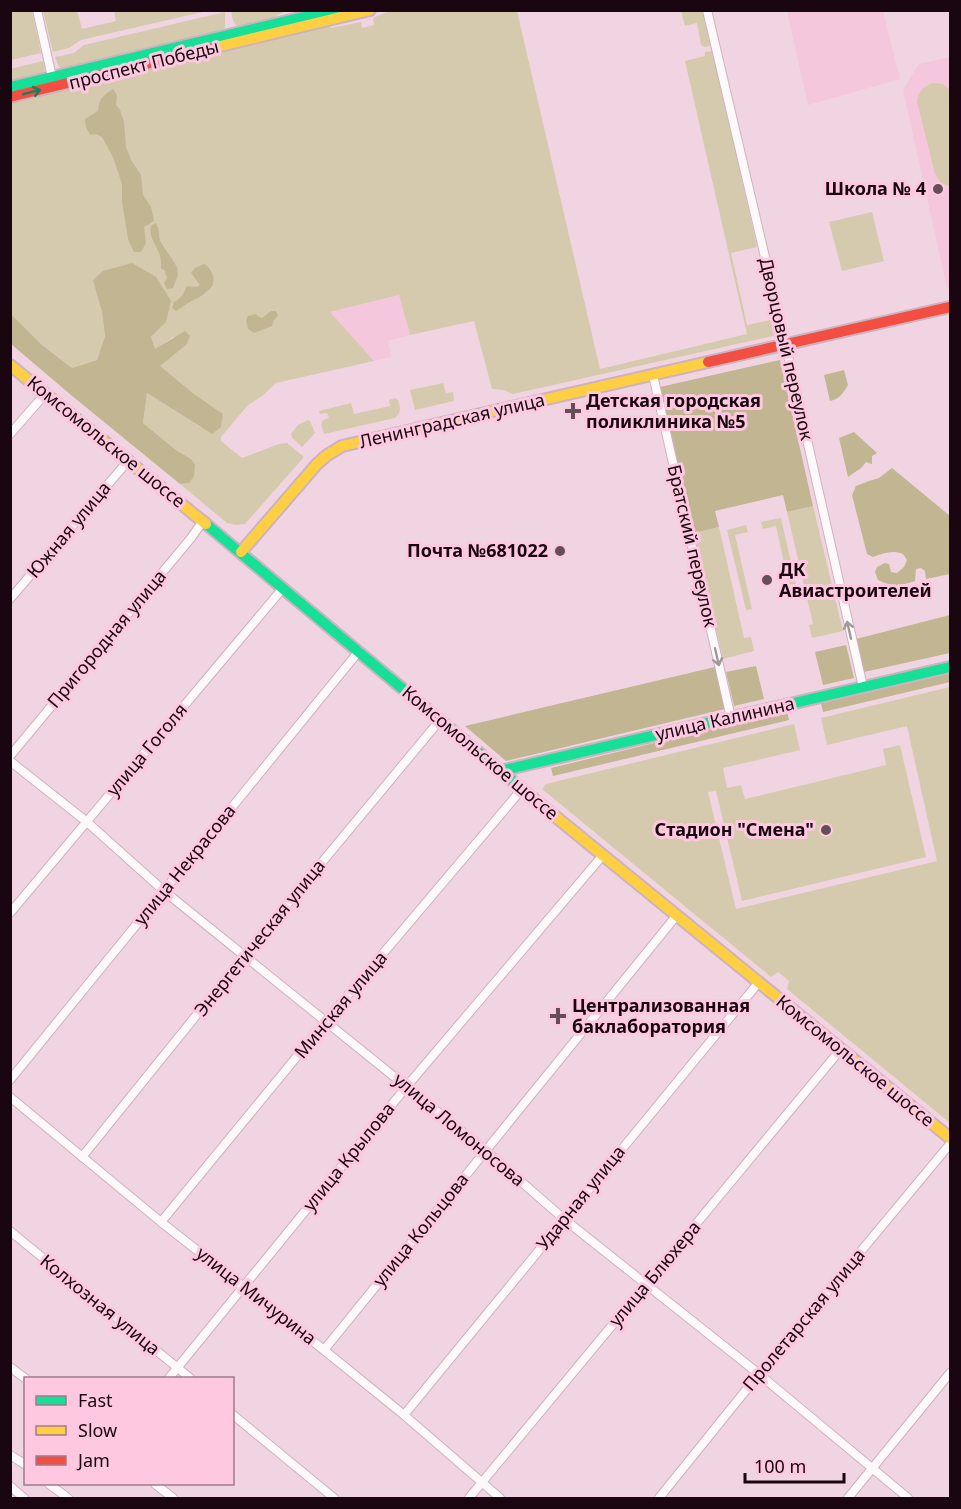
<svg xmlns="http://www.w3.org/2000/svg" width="961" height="1509" viewBox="0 0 961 1509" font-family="'Noto Sans',sans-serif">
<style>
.built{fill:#f4c7dc}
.green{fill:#d6caae}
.forest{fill:#c2b592}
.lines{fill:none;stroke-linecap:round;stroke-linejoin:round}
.street-casing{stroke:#ccb3bf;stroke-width:10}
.fast-casing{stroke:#ccb3bf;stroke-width:14}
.slow-casing{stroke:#ccb3bf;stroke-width:14}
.jam-casing{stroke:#ccb3bf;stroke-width:14}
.street{stroke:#fdf9fa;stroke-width:8}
.fast{stroke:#16e098;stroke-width:10}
.slow{stroke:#ffcf43;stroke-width:10}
.jam{stroke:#f24e42;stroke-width:10}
.oneway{stroke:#187e5b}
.oneway2{stroke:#a2989c}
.poi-dot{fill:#654e59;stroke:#fdc8e0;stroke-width:2}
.labels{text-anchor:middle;stroke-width:6;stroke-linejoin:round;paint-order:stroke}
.street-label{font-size:18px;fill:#1a0610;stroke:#fdc8e0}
.poi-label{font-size:18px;font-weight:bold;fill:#1a0610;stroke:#fdc8e0;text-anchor:end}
</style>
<rect width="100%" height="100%" fill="#f1d4e1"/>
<g class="built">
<polygon points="787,11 883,11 900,79 808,105"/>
<polygon points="950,57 950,287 947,288 903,90 919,64"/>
<polygon points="400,295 410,335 388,341 391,357 374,361 329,312"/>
</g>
<g class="green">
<polygon points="10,11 32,11 41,53 11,60"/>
<polygon points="43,11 77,11 82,29 116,21 114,11 207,11 81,40 69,48 53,52"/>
<path d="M231,11H288C281,12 276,17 270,20C263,23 241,29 236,25C232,21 232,15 231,11Z"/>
<polygon points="389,11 517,11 600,369 747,334 685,61 705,56 705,52 713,51 757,247 731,253 747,325 774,319 778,335 513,394 504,390 492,389 474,321 410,335 399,295 330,312 374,361 276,383 262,396 247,406 221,437 221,441 242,458 279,444 287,443 304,457 245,524 236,525 227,523 180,484 189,483 191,459 176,450 143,423 147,393 202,428 223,414 194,394 159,366 186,345 173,337 155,350 151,337 166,322 94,280 102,312 105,336 97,360 72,368 42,345 11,314 10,103 329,25 331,28 361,22 362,28 374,25 373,18"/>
<polygon points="681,11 705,11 712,45 705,47 701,45 697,23 685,26"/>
<polygon points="225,12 225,27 220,33 66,70 59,67 55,57 74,53 84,45"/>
<polygon points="43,61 45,70 43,74 11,84 10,69"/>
<path d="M934,83L943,84L950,90V186L941,183L935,174L917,102C918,92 924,85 934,83Z"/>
<polygon points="872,212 884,261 842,271 829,222"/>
<polygon points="443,383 446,393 453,392 454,401 415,410 410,390"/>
<path d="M395,398L398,400C400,407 402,412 395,418L324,434L321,424L323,420L329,418L327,413L320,414L319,411L351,403L354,414L390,406L389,400Z"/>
<polygon points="308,420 310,421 315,433 302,447 292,438 291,434 298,425"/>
<polygon points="813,506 843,631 812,638 809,625 813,624 787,512"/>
<polygon points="781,518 799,598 792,600 776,526 763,529 761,522"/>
<polygon points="746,525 748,532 735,535 752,609 746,610 727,530"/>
<polygon points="719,527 744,638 751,637 754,651 723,659 694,533"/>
<polygon points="950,687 950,1123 787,989 789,981 778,972 771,977 542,789 546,784 794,724 800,750 723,768 727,788 741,785 745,799 886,765 883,749 900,745 926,857 742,901 716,791 708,792 736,909 937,861 907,726 827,745 821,718"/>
</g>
<g class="forest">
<path d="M113,89L117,95L116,105L120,110L124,122L126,147L131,160L141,175L143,195L151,207L154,221L144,227L146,243L141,252H134L128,239L122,201V184L113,157L102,137L96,134L90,135L86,127L85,119L98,111C98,100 103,95 113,89Z"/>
<path d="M156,223L158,228L160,241L177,267L178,275L173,288L167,289L164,283L167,278L165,271L161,268C161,262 161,258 159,253C155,243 147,234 152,225Z"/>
<polygon points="132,263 156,277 171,301 166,322 151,337 155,349 185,331 190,336 186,345 160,366 194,394 223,414 221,427 212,434 147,393 143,423 176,450 191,459 195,465 194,476 189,483 180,484 71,395 11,344 11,314 42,345 72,368 97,360 105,336 102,312 93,280 103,271"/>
<path d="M204,264C210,267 215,275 213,283C213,288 206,291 203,295L188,303L176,311L172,308L174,302C182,298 184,293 187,286L197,287L200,285L191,273L195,268Z"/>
<polygon points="271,311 276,311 278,316 274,320 272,326 254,333 248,329 246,320 248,316 256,314 259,317 262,318"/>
<polygon points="780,360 813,506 787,512 783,495 715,511 719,527 694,533 660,387"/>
<path d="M844,370L848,385C843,393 840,399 830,401L824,375Z"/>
<polygon points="854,432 877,453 872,456 872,464 866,462 861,468 848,477 839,438"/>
<path d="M892,468L950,516V574L926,579L925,571L921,568L916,569L915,581C900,586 892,587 878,580L875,572L877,567L885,563L889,564L891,572L897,573L904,567L907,560L903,554C892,550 884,553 873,557L867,554L852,495L856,486L869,481L879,478Z"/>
<polygon points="950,615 950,653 864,672 856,639"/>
<polygon points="846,645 854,678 823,685 815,652"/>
<polygon points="756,666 764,699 734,706 726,672"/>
<polygon points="715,667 725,709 506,761 465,726"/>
<polygon points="950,673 950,682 823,712 821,703"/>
<polygon points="787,711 789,720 553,776 551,768"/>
</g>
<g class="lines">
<g class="street-casing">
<g id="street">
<polyline points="37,10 52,77"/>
<polyline points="707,10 784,338 863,687"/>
<polyline points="653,375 731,718"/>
<polyline points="10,434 45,394"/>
<polyline points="10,599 128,461"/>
<polyline points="10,756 191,538 203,521"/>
<polyline points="10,761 87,822 164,891 485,1150 564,1219 759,1374 908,1498"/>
<polyline points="10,913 283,588"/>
<polyline points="10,1080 359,651"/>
<polyline points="10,1097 161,1222 324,1350 404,1415 500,1498"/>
<polyline points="82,1157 245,955 440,720"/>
<polyline points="161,1222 326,1021 522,789"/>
<polyline points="10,1231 190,1378"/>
<path d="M324,1350C441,1205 560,1061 677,915"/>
<polyline points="10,1367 26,1379"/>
<polyline points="169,1378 407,1086 603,855"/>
<polyline points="232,1414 334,1498"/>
<polyline points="404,1415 759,982"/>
<polyline points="10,1455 26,1465"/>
<polyline points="49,1484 68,1498"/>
<polyline points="155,1484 173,1498"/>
<polyline points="10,1486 24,1498"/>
<polyline points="469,1498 841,1049"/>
<polyline points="659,1498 759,1374 950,1144"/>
<polyline points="848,1498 950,1373"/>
</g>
</g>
<g class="fast-casing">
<g id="fast">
<polyline points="10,87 333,10"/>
<polyline points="206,524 540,804"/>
<polyline points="500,771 950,667"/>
</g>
</g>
<g class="slow-casing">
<g id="slow">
<polyline points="212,48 370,10"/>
<polyline points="10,365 206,524"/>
<polyline points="241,552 317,464 326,456 342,446 708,362"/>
<polyline points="540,804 950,1138"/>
</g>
</g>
<g class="jam-casing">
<g id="jam">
<polyline points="10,97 212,48"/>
<polyline points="708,362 950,307"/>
</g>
</g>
<use href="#street" class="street"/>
<use href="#fast" class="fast"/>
<use href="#slow" class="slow"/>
<use href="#jam" class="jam"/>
</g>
<defs><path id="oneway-shaft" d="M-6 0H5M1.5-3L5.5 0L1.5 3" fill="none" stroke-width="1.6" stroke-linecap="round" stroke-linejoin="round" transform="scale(1.5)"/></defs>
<use class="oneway" href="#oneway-shaft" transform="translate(32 92) rotate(-14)"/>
<g class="oneway2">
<use href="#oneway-shaft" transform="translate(849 630) rotate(-103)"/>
<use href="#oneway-shaft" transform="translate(717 657) rotate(77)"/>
</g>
<g class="poi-dot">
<circle cx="938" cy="189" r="6"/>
<path d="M570 402h6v6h6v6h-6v6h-6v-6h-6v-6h6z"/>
<circle cx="560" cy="551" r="6"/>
<circle cx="767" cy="580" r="6"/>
<circle cx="826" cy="830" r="6"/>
<path d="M555 1007h6v6h6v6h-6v6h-6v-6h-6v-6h6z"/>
</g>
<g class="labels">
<g class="street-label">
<text transform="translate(144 65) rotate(-14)" y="6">проспект Победы</text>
<text transform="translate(786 349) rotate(77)" y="6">Дворцовый переулок</text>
<text transform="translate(452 421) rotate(-13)" y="6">Ленинградская улица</text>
<text transform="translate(106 442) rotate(39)" y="6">Комсомольское шоссе</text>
<text transform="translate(69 530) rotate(-50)" y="6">Южная улица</text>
<text transform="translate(692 546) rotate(77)" y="6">Братский переулок</text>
<text transform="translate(107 639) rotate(-50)" y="6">Пригородная улица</text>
<text transform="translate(725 719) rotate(-13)" y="6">улица Калинина</text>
<text transform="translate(147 750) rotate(-50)" y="6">улица Гоголя</text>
<text transform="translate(480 753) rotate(40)" y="6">Комсомольское шоссе</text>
<text transform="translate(185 865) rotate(-51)" y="6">улица Некрасова</text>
<text transform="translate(260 938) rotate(-51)" y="6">Энергетическая улица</text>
<text transform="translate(341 1005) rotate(-50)" y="6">Минская улица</text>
<text transform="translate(855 1061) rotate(39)" y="6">Комсомольское шоссе</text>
<text transform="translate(459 1130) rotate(40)" y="6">улица Ломоносова</text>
<text transform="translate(349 1157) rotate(-51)" y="6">улица Крылова</text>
<text transform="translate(581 1198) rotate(-51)" y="6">Ударная улица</text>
<text transform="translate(421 1230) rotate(-51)" y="6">улица Кольцова</text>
<text transform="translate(655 1274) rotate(-50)" y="6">улица Блюхера</text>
<text transform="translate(256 1296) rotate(38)" y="6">улица Мичурина</text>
<text transform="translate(100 1305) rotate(39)" y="6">Колхозная улица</text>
<text transform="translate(804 1320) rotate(-50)" y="6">Пролетарская улица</text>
</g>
<g class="poi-label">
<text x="926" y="195">Школа № 4</text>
<text x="586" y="407" text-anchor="start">Детская городская<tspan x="586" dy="21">поликлиника №5</tspan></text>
<text x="548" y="557">Почта №681022</text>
<text x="779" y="576" text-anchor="start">ДК<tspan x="779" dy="21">Авиастроителей</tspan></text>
<text x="814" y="836">Стадион "Смена"</text>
<text x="572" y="1012" text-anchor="start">Централизованная<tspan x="572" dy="21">баклаборатория</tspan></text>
</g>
</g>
<rect width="961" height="1509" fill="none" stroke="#1a0610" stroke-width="24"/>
<rect x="24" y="1377" width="210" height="108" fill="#fdc8e0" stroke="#a27a8d" stroke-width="1.5"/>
<rect x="36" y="1396" width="30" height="9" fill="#16e098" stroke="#a27a8d" stroke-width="1.5"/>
<text x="78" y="1407" font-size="18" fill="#1a0610">Fast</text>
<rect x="36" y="1426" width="30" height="9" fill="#ffcf43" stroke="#a27a8d" stroke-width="1.5"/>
<text x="78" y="1437" font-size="18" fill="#1a0610">Slow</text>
<rect x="36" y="1456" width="30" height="9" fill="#f24e42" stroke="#a27a8d" stroke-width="1.5"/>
<text x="78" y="1467" font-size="18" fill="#1a0610">Jam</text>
<path d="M745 1473v9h99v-9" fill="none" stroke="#1a0610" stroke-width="3"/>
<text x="754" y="1473" font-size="18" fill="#1a0610" stroke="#fdc8e0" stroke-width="4.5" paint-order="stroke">100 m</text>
</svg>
